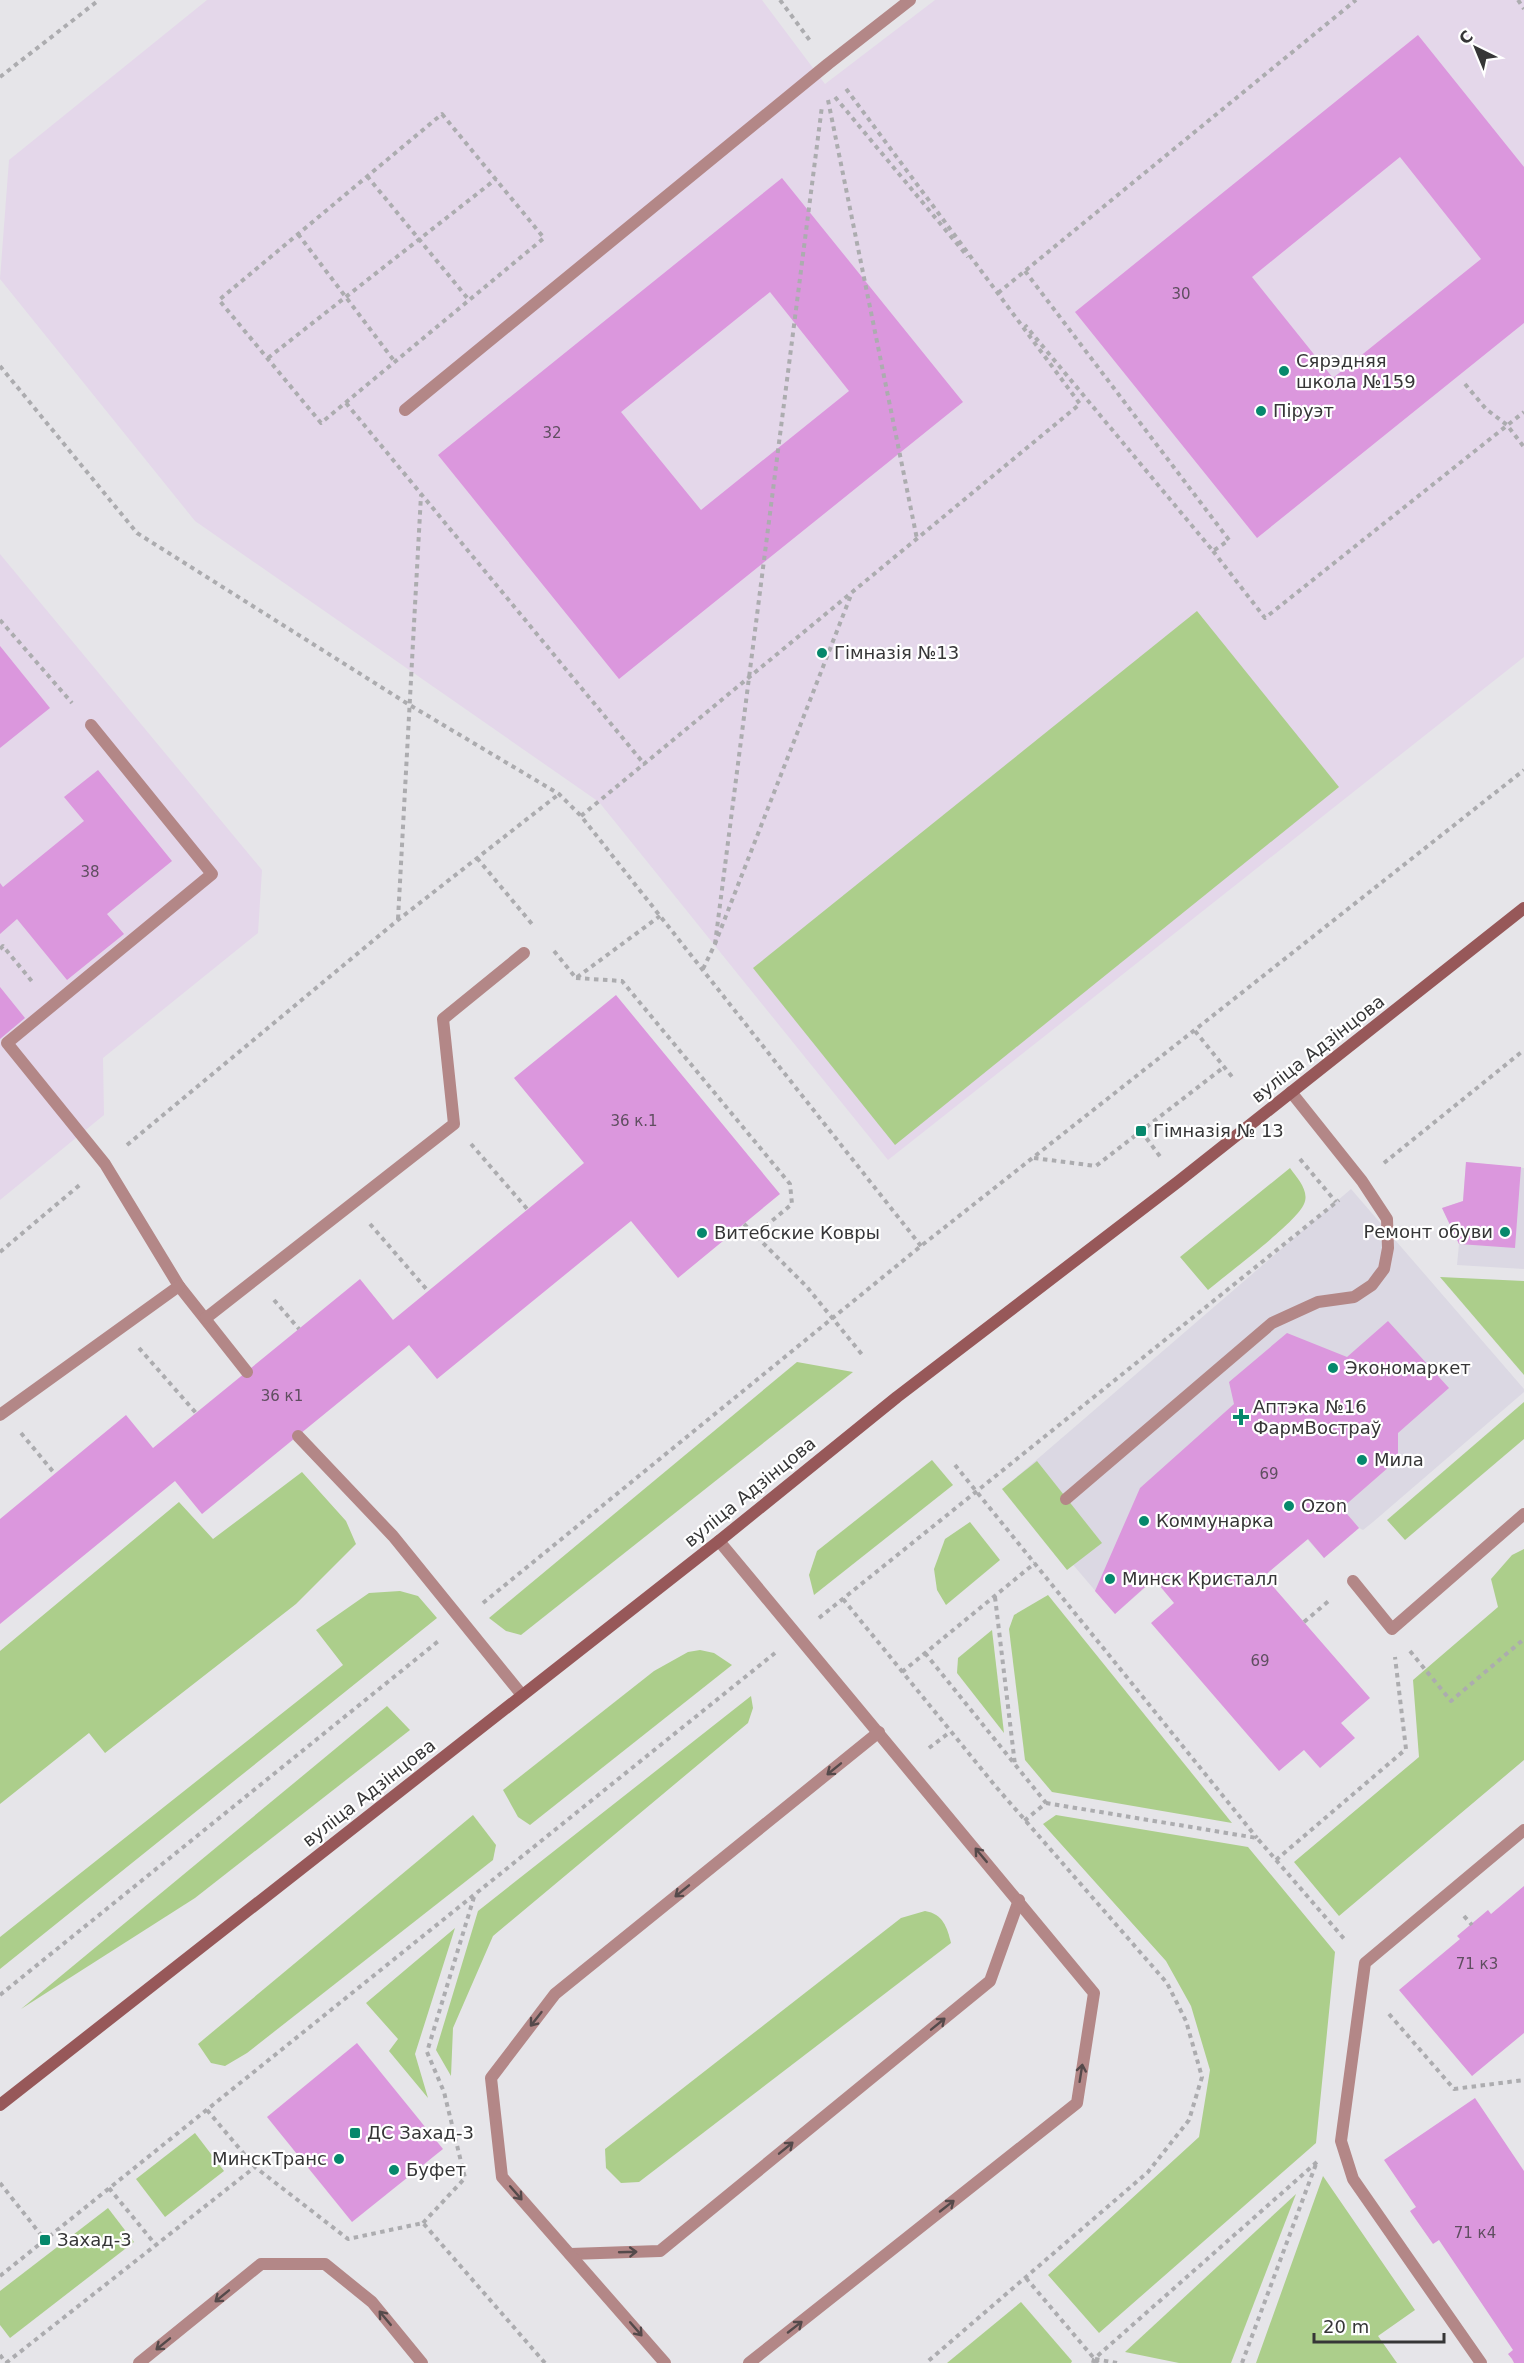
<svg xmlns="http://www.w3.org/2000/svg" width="1524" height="2363" viewBox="0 0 1524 2363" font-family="'DejaVu Sans',sans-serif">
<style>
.built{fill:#dbd8e3}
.education{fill:#e4d7ea}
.green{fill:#acce8b}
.building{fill:#db97dd;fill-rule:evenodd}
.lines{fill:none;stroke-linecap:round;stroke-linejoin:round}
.path{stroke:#acacaf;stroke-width:4;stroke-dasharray:4.5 4.5;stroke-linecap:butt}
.service{stroke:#b38787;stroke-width:12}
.secondary{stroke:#975859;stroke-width:12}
.oneway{stroke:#554a4b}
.poi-dot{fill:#06886c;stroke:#fff;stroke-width:2}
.labels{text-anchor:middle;stroke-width:4.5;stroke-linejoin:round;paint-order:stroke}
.number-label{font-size:15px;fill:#5f4e60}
.poi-label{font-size:18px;fill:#363637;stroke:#fff;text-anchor:start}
.street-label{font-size:18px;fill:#363637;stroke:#fff}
</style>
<rect width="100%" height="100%" fill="#e6e5e9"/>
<g class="built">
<polygon points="1466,1162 1524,1168 1524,1269 1457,1265 1459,1244 1442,1208 1463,1201"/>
<polygon points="1351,1189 1524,1389 1524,1392 1373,1522 1363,1530 1359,1528 1324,1558 1307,1539 1264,1576 1187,1551 1115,1614 1006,1486"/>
</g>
<g class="education">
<polygon points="207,0 762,0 825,84 935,0 1524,0 1524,657 888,1160 599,802 195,521 0,279 9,160"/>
<polygon points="0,554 262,870 258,933 103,1058 104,1115 0,1200"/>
</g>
<g class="green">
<polygon points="1197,611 1339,787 895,1145 753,968"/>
<path d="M1290,1168C1297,1178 1310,1191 1304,1204C1296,1223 1227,1274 1208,1290L1180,1257Z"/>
<polygon points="1440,1277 1524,1281 1524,1375"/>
<polygon points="797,1362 853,1372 521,1635 506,1631 489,1618"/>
<polygon points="1524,1402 1524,1439 1405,1540 1387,1520"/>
<polygon points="932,1460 953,1485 814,1595 809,1575 817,1551"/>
<polygon points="1037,1461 1102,1543 1067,1570 1002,1489"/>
<polygon points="302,1472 346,1521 356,1544 296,1604 105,1753 89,1733 0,1804 0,1651 179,1502 213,1539"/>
<polygon points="970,1522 1000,1560 946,1605 937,1590 934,1569 945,1539"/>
<polygon points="1524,1549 1524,1760 1339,1916 1294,1862 1419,1757 1413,1680 1498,1607 1491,1579 1512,1555"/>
<polygon points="400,1591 418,1596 437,1618 0,1969 0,1937 343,1665 316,1630 369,1593"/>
<polygon points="1048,1595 1232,1823 1052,1792 1025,1760 1009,1629 1014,1615"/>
<polygon points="992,1630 1004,1733 957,1673 958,1658"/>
<polygon points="700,1650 714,1653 732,1665 530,1825 518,1817 503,1790 654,1671 688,1652"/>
<polygon points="751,1696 753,1708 748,1723 493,1936 453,2028 451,2076 436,2050 478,1911"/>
<polygon points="387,1706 410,1730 195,1898 21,2009"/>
<polygon points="473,1815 496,1845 493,1860 247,2053 225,2066 211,2063 198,2044"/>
<polygon points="1056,1815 1248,1847 1335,1952 1316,2143 1099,2333 1048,2275 1199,2137 1210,2070 1191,2006 1166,1961 1043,1824"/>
<path d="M925,1911C943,1914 947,1927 951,1943L639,2182L621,2183L606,2168L605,2149L901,1918Z"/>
<polygon points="455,1928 415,2054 428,2098 389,2051 398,2039 366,2003"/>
<polygon points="195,2133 224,2171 165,2217 136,2179"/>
<polygon points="1323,2176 1415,2310 1378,2336 1397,2363 1256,2363"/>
<polygon points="1296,2194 1231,2363 1179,2363 1125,2352"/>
<polygon points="108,2208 134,2242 10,2338 0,2325 0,2291"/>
<polygon points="1021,2302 1072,2361 1071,2363 947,2363"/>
</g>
<g class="building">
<path d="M1418,35L1524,167V323L1257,538L1075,312ZM1400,157L1481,259L1333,378L1252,277Z"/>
<path d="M782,178L963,402L619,679L438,455ZM770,292L849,391L701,510L621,412Z"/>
<polygon points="0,646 50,708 0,748"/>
<polygon points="98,770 172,861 107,914 124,934 67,980 17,919 0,934 0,883 3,887 84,821 64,797"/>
<polygon points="0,987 25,1018 0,1039"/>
<polygon points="616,995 780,1194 678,1278 631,1221 437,1379 409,1345 202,1514 175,1481 0,1624 0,1519 126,1415 153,1448 360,1279 393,1320 584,1163 514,1078"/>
<polygon points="1466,1162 1521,1167 1515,1248 1459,1244 1442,1208 1463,1201"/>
<polygon points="1388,1321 1449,1388 1398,1433 1398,1459 1342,1508 1359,1528 1324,1558 1308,1539 1264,1576 1370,1698 1341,1723 1355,1738 1320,1768 1304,1750 1279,1771 1151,1623 1174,1603 1154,1579 1115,1614 1095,1591 1140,1488 1234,1404 1229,1382 1287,1333 1347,1357"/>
<polygon points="1524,1886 1524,2033 1472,2076 1399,1990 1460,1939 1457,1936 1488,1910 1491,1914"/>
<polygon points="357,2043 443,2149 352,2222 267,2117"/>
<polygon points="1475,2098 1524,2171 1524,2363 1514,2363 1512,2359 1508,2354 1513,2350 1439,2240 1433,2244 1412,2214 1410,2211 1416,2207 1384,2160"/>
</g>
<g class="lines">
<g class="path">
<polyline points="780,0 811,42"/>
<polyline points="1518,0 1524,9"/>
<polyline points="0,77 99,0"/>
<polyline points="835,97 968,257"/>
<polyline points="828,100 917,539"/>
<polygon points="442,114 544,238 321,423 219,300"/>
<polyline points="367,176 469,300"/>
<polyline points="298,234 395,362"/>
<polyline points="1025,271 1229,540 1213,551 1025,325"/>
<polyline points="998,293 1356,0"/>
<polyline points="268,358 496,179"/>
<polyline points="0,366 137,533 408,704 559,794 581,816 921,1246"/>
<polyline points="1465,384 1486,409 1507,425 1524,447"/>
<polyline points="346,403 645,765"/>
<polyline points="1213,551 1265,618 1524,412"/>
<polyline points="0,620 72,703"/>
<polyline points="581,816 1080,404 844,86"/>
<polyline points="477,858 532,924"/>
<polyline points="398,919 421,495"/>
<polyline points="715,944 822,106"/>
<polyline points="0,949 3,946 34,984"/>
<polyline points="554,951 576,978 660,916"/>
<polyline points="703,969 715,944 851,595"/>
<polyline points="576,978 622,981 790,1184 792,1204 755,1235"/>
<polyline points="1195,1031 1234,1079"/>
<polyline points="1141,1131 1162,1159"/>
<polyline points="471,1144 528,1210"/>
<polyline points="127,1145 398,920 559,794"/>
<polyline points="1034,1158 1096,1166 1224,1067"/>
<polyline points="1300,1159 1336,1202"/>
<polyline points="1384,1163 1524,1050"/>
<polyline points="370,1224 428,1291"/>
<polyline points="744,1224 807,1287 864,1357"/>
<polyline points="0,1252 82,1183"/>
<polyline points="274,1300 299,1329"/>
<polyline points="139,1348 196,1413"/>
<polyline points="21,1433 55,1474"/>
<polyline points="955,1465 1257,1838"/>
<polyline points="995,1597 1015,1765"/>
<polyline points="843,1599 997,1788 1167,1983 1186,2021 1202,2077 1189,2120 1148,2172 926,2363"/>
<polyline points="483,1603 921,1246 1524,770"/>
<polyline points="819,1618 1339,1200"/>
<polyline points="1304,1622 1331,1599"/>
<polyline points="1410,1651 1451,1701 1524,1639"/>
<polyline points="925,1653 1046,1803 1024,1821"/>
<polyline points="902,1672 1035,1563"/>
<polyline points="929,1748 950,1732"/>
<polyline points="1046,1803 1257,1838 1346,1941"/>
<polyline points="1276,1860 1406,1749 1395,1657"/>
<polyline points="1464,1916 1472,1925"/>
<polyline points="0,1995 441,1639"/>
<polyline points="1389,2014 1454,2089 1524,2080"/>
<polyline points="207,2110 255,2167 348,2239 423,2223 545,2363"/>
<polyline points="0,2183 45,2240"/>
<polyline points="109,2188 155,2244"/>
<polyline points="423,2223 465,2178 444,2092 427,2052 474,1897"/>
<polyline points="0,2276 775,1653"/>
<polyline points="1026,2278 1098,2363"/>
<polyline points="0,2355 6,2363"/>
<polyline points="1095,2359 1117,2363"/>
<polyline points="6,2363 255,2167"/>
<polyline points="1093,2363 1094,2359 1317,2162"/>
<polyline points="1242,2363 1316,2164"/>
</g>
<g class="service">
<polyline points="405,410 828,64 910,0"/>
<polyline points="91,725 212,874 7,1043 105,1164 179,1286 247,1372"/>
<polyline points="206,1318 454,1124 443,1019 524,953"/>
<polyline points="0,1415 179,1286"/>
<polyline points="298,1436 393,1536 522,1695"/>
<polyline points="1066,1499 1272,1323 1318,1302 1354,1297 1372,1285 1384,1269 1388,1248 1387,1219 1362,1181 1291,1092"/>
<polyline points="719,1541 1094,1993 1077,2103 749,2363"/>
<polyline points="1353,1581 1392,1629 1524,1514"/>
<polyline points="570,2254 660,2251 990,1981 1019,1900"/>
<polyline points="139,2363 261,2264 325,2264 372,2302 422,2363"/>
<polyline points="665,2363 502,2177 491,2078 555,1994 879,1732"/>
<polyline points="1481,2363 1353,2179 1341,2141 1365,1963 1524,1830"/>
</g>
<polyline class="secondary" points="0,2105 719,1541 897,1397 1179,1181 1524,908"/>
</g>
<defs><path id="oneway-shaft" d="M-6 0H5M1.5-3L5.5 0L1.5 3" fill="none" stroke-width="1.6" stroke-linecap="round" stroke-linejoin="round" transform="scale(1.5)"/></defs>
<g class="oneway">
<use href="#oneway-shaft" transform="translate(834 1769) rotate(141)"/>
<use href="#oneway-shaft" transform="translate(981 1855) rotate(-130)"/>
<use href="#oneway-shaft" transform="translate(682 1891) rotate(141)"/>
<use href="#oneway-shaft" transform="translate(536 2019) rotate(128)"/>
<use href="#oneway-shaft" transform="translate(938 2024) rotate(-39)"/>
<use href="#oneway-shaft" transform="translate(1081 2073) rotate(-81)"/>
<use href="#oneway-shaft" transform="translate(786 2148) rotate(-39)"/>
<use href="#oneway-shaft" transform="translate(516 2193) rotate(49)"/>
<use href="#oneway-shaft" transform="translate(947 2206) rotate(-38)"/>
<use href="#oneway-shaft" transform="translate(628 2252) rotate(-2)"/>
<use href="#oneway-shaft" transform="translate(222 2296) rotate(141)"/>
<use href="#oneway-shaft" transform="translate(385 2318) rotate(-130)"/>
<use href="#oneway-shaft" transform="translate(795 2327) rotate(-38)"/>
<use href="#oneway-shaft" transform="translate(636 2329) rotate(49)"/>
<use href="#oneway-shaft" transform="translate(163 2344) rotate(141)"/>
</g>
<g class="poi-dot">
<circle cx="1284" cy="371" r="6"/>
<circle cx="1261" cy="411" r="6"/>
<circle cx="822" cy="653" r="6"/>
<rect x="1135" y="1125" width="12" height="12" rx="3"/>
<circle cx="1505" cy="1232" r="6"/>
<circle cx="702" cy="1233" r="6"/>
<circle cx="1333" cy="1368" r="6"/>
<path d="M1238 1408h6v6h6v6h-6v6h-6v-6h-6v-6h6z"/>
<circle cx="1362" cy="1460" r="6"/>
<circle cx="1289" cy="1506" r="6"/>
<circle cx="1144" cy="1521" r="6"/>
<circle cx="1110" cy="1579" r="6"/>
<rect x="349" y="2127" width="12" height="12" rx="3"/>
<circle cx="339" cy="2159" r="6"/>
<circle cx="394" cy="2170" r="6"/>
<rect x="39" y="2234" width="12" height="12" rx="3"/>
</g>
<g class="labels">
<g class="number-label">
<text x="1181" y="299">30</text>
<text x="552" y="438">32</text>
<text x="90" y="877">38</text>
<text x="634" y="1126">36 к.1</text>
<text x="282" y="1401">36 к1</text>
<text x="1269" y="1479">69</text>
<text x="1260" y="1666">69</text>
<text x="1477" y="1969">71 к3</text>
<text x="1475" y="2238">71 к4</text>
</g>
<g class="poi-label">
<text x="1296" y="367">Сярэдняя<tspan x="1296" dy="21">школа №159</tspan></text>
<text x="1273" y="417">Піруэт</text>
<text x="834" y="659">Гімназія №13</text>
<text x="1153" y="1137">Гімназія № 13</text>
<text x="1493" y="1238" text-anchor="end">Ремонт обуви</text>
<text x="714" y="1239">Витебские Ковры</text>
<text x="1345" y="1374">Экономаркет</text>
<text x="1253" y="1413">Аптэка №16<tspan x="1253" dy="21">ФармВостраў</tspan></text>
<text x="1374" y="1466">Мила</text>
<text x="1301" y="1512">Ozon</text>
<text x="1156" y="1527">Коммунарка</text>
<text x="1122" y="1585">Минск Кристалл</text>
<text x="367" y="2139">ДС Захад-3</text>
<text x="327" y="2165" text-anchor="end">МинскТранс</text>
<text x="406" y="2176">Буфет</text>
<text x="57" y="2246">Захад-3</text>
</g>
<g class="street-label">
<text transform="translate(1318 1049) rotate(-38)" y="6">вуліца Адзінцова</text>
<text transform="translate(750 1492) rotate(-39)" y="6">вуліца Адзінцова</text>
<text transform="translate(369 1793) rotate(-38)" y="6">вуліца Адзінцова</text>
</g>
</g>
<g transform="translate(1476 48) rotate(317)" stroke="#ffffff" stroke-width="4.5" paint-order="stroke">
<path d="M0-4.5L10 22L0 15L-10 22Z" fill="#363637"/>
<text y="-9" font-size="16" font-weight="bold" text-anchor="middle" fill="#363637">С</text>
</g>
<path d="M1314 2333v9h130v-9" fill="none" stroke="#363637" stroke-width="3"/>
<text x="1323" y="2333" font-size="18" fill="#363637" stroke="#ffffff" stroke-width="4.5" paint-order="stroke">20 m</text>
</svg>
